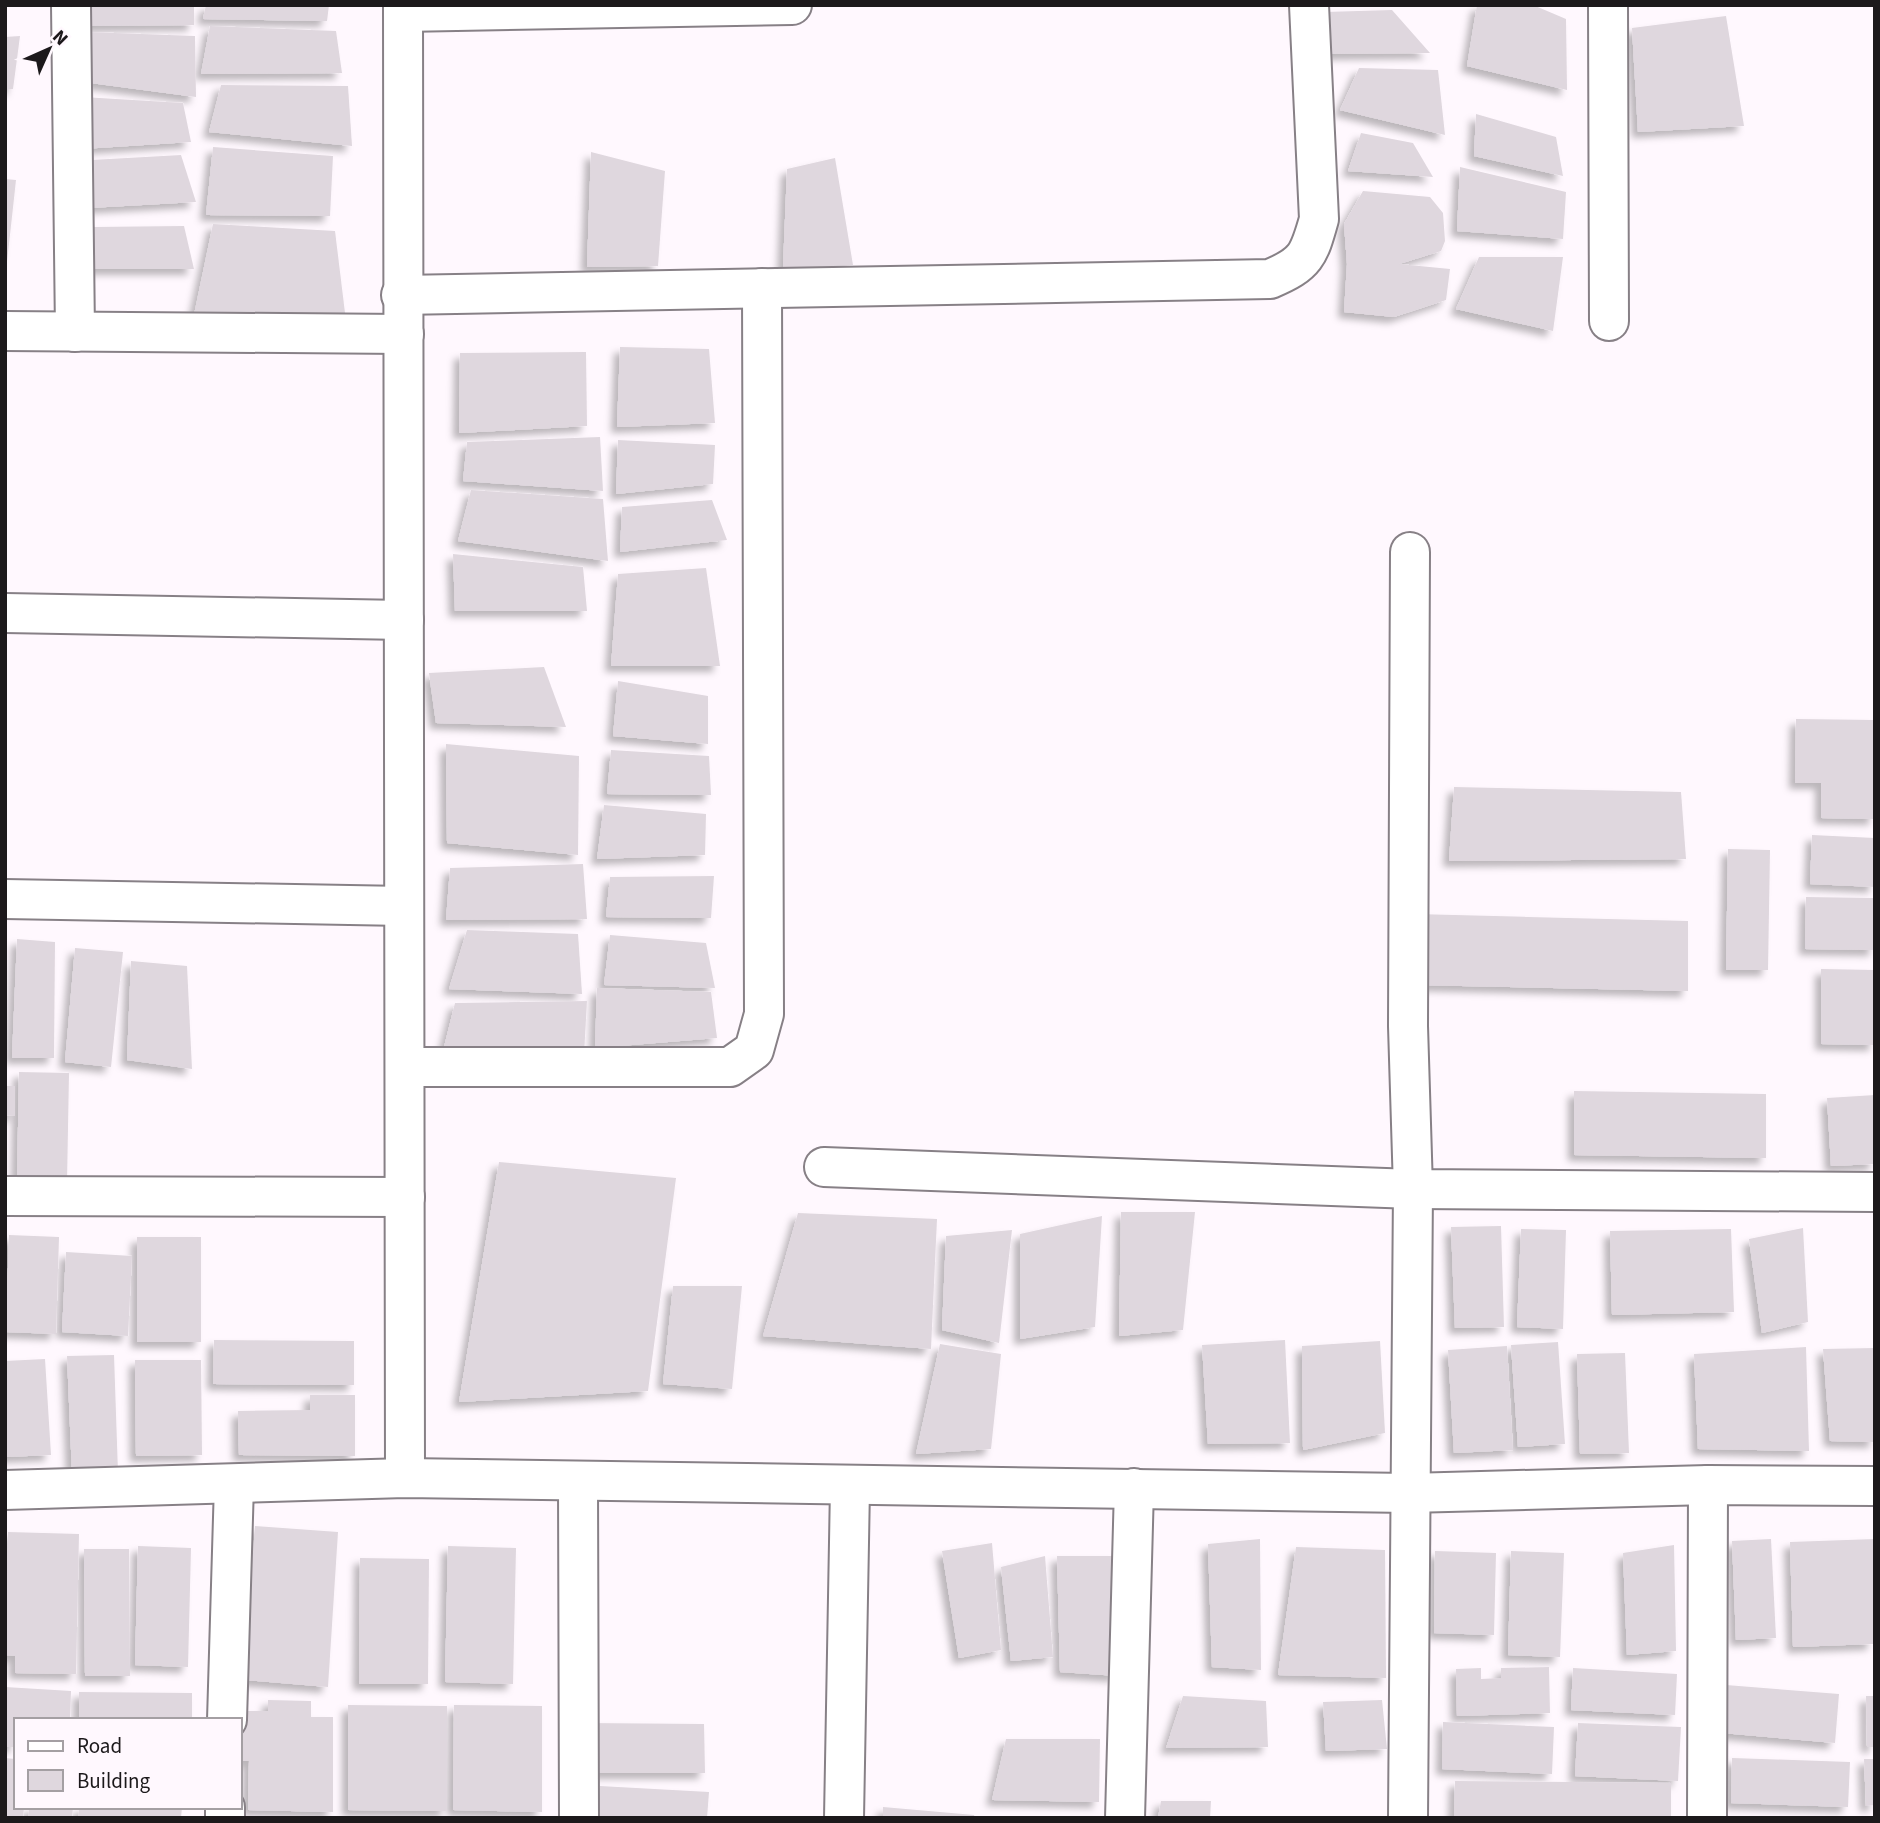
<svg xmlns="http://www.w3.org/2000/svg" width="1880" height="1823" viewBox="0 0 1880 1823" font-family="'Source Sans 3',sans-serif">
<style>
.building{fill:#dfd7de;filter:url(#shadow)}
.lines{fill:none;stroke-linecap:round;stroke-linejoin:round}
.street-casing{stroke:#878086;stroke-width:42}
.street{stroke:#fff;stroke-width:38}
</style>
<defs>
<filter id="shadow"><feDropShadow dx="-6" dy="6" stdDeviation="3.5" flood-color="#0004"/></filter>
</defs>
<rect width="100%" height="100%" fill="#fff8fe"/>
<g class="building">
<polygon points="85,5 194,5 194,25 85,26"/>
<polygon points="206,5 329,5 327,21 203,19"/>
<polygon points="1477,5 1533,5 1566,19 1567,90 1467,66"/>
<polygon points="1392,10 1430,53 1325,54 1325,12"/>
<polygon points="1726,16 1744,126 1638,132 1632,28"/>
<polygon points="210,26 336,31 342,73 201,74"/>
<polygon points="87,32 195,36 196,97 83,82"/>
<polygon points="20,36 13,89 5,89 5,37"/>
<polygon points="1359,68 1438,70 1445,135 1340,110"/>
<polygon points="221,85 348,86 352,146 209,132"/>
<polygon points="83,97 183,103 191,142 82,149"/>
<polygon points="1476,114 1556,137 1563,176 1474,156"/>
<polygon points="1361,133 1413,143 1433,177 1348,171"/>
<polygon points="213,147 333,156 330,216 206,215"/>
<polygon points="591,152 665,171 658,266 587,267"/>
<polygon points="181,155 196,202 89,208 91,160"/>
<polygon points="835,158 853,265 783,268 787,169"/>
<polygon points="1460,167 1566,192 1563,239 1457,231"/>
<polygon points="5,179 16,180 7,262 5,262"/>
<polygon points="1363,191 1430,197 1443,213 1445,241 1441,251 1399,264 1450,269 1446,300 1394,317 1344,312 1347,264 1344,224"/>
<polygon points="213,224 335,231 345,313 194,315"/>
<polygon points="184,226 194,269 84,269 94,227"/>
<polygon points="1479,257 1563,257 1553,331 1456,309"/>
<polygon points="620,347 709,349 715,423 617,427"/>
<polygon points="586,352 587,426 459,433 460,353"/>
<polygon points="600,437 603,491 463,481 467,442"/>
<polygon points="618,440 715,445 713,484 616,494"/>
<polygon points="471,490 603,499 608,561 458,541"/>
<polygon points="712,500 727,540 620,552 622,507"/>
<polygon points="453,554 583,567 587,611 455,611"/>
<polygon points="706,568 720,666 611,666 618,574"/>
<polygon points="544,667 566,727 436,723 429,673"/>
<polygon points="618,681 708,696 708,744 613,736"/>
<polygon points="1796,719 1875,720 1875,819 1821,818 1821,783 1795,783"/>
<polygon points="446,744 579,756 578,855 447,843"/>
<polygon points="611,750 709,756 711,795 607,794"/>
<polygon points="1454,787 1681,792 1686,859 1449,861"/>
<polygon points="604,805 706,814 705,855 597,859"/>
<polygon points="1812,835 1875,838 1875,887 1810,884"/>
<polygon points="1728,849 1770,850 1768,970 1726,970"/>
<polygon points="583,864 587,919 446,920 450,868"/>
<polygon points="714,876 711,918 606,917 610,877"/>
<polygon points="1806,897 1875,898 1875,950 1805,949"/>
<polygon points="1415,914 1688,921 1688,991 1414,985"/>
<polygon points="467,930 578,934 582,994 449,989"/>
<polygon points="610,935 706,943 715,988 604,985"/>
<polygon points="17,939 55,942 54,1058 12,1058"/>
<polygon points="75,948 123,952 111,1067 65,1062"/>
<polygon points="131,961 187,966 192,1069 127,1060"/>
<polygon points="1821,969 1875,970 1875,1045 1821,1044"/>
<polygon points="597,988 711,992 717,1038 595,1048"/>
<polygon points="587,1001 584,1055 442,1055 455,1003"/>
<polygon points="19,1072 69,1073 67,1182 17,1180"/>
<polygon points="5,1086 15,1086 15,1116 5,1115"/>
<polygon points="1574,1091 1766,1094 1766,1158 1574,1155"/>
<polygon points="1875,1095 1875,1164 1831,1166 1827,1098"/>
<polygon points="499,1162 676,1178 648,1391 459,1402"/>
<polygon points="1121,1212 1195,1212 1183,1330 1119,1336"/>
<polygon points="798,1213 937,1219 931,1349 763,1336"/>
<polygon points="1102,1216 1095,1327 1020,1339 1020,1234"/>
<polygon points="1501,1226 1504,1327 1455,1328 1451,1227"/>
<polygon points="1803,1228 1808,1322 1762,1333 1749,1239"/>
<polygon points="1521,1229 1566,1230 1563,1329 1517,1327"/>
<polygon points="1731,1229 1734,1312 1612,1315 1610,1231"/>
<polygon points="1012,1230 999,1343 942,1330 946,1236"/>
<polygon points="9,1235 59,1237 56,1334 6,1332"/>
<rect x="137" y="1237" width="64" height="105"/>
<polygon points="66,1252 132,1256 128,1336 62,1332"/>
<polygon points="673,1286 742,1286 732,1389 663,1384"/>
<polygon points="214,1340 354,1341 354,1385 213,1384"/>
<polygon points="1285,1340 1290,1443 1208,1444 1202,1345"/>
<polygon points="1380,1341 1385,1433 1303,1450 1302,1346"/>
<polygon points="1558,1342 1565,1444 1518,1447 1511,1345"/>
<polygon points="940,1344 1001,1354 991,1449 916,1454"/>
<polygon points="1507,1346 1513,1450 1454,1453 1448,1350"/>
<polygon points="1806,1347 1809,1451 1698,1449 1694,1354"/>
<polygon points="1875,1348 1875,1442 1830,1441 1823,1349"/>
<polygon points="1625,1353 1629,1453 1580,1454 1577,1354"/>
<polygon points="114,1355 118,1473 72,1474 67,1356"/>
<polygon points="45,1359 51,1455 5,1457 5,1361"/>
<polygon points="135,1360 201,1360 202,1455 136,1456"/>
<polygon points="310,1395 355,1395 355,1456 239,1455 238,1411 310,1410"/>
<polygon points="255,1526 338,1532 328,1687 244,1680"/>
<polygon points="8,1532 79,1534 76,1674 15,1673 15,1656 5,1655"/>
<polygon points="1260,1539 1261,1670 1212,1667 1208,1544"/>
<polygon points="1771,1539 1776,1638 1736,1640 1732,1541"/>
<polygon points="1875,1539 1873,1644 1793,1647 1790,1542"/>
<polygon points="992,1543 1001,1650 959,1658 942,1551"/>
<polygon points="1674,1545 1676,1651 1627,1655 1623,1553"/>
<polygon points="138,1546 191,1548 188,1667 135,1665"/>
<polygon points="448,1546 516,1548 513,1684 445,1682"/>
<polygon points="1296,1547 1385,1550 1386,1678 1278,1675"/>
<polygon points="84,1549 129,1549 130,1676 85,1676"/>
<polygon points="1435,1551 1496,1553 1494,1635 1434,1633"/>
<polygon points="1511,1551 1564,1553 1560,1657 1508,1655"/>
<polygon points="1045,1556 1053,1657 1011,1661 1001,1567"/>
<polygon points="1057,1556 1116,1556 1118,1676 1060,1672"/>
<polygon points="360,1558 429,1559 428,1684 359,1684"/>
<polygon points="1549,1667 1550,1713 1457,1716 1456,1669 1481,1668 1481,1679 1501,1678 1501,1668"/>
<polygon points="1573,1668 1677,1674 1675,1715 1571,1710"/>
<polygon points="1726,1685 1839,1694 1835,1743 1722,1733"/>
<polygon points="5,1687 71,1691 70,1720 16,1720 16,1747 5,1747"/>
<polygon points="79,1692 192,1693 192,1720 79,1720"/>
<polygon points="1183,1696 1266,1701 1268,1747 1166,1748"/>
<polygon points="1866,1696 1875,1696 1875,1747 1867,1747"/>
<polygon points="268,1700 311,1701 311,1717 333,1717 333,1812 248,1810 249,1761 240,1761 239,1711 268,1711"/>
<polygon points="1382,1700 1387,1749 1326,1751 1323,1702"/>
<polygon points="348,1705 447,1706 447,1811 348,1810"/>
<polygon points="454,1705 542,1706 542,1812 453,1810"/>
<polygon points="1443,1722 1554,1727 1552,1774 1442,1769"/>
<polygon points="584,1723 704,1724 705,1773 585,1773"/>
<polygon points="1578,1723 1681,1727 1678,1781 1575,1776"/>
<polygon points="1006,1739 1100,1739 1099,1802 992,1800"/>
<polygon points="5,1758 16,1759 16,1807 24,1807 23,1818 5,1818"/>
<polygon points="1732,1758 1850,1762 1848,1807 1731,1803"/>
<polygon points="1864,1759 1875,1759 1875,1805 1866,1806"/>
<polygon points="1455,1781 1671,1783 1671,1818 1454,1818"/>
<polygon points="600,1786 709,1792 707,1818 598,1818"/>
<polygon points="1161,1801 1211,1801 1210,1818 1158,1818"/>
<polygon points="29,1807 73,1807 72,1818 28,1818"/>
<polygon points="79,1807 182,1807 181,1818 78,1818"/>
<polygon points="883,1807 974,1815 975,1818 883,1818"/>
</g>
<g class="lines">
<g class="street-casing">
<g id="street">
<polyline points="71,5 75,332"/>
<polyline points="403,5 405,1478"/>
<polyline points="1608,5 1609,321"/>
<polyline points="403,12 792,5"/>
<path d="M401,295L1270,279C1306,264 1309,255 1319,219L1309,5"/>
<polyline points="5,331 404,334"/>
<polyline points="5,613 404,620"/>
<polyline points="5,899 404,906"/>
<polyline points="405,1067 730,1067 754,1050 764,1014 762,288"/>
<polyline points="824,1167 1413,1189 1875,1192"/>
<polyline points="5,1196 405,1197"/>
<polyline points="578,1483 579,1818"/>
<polyline points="5,1490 405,1478 1409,1493 1708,1485 1875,1486"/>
<polyline points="227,1720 234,1484"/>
<polyline points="225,1818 225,1807"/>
<polyline points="844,1818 850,1487"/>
<polyline points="1125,1818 1134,1488"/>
<polyline points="1408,1818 1413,1189 1408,1026 1410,552"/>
<polyline points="1707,1818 1708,1485"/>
</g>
</g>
<use href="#street" class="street"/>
</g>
<rect width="1880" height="1823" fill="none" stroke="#1c191b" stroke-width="14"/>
<rect x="14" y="1718" width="228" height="91" fill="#fff8fe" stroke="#a49fa3" stroke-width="2"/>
<rect x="28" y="1741" width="35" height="10" fill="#ffffff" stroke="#a49fa3" stroke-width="2"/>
<text x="77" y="1753" font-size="21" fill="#1c191b">Road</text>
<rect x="28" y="1770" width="35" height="21" fill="#dfd7de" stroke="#a49fa3" stroke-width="2"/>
<text x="77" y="1788" font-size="21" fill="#1c191b">Building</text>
<g transform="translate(49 49) rotate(45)" stroke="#fff8fe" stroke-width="5" paint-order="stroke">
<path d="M0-5L12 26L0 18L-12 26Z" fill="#1c191b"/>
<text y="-10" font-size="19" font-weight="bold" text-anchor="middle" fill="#1c191b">N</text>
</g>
</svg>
